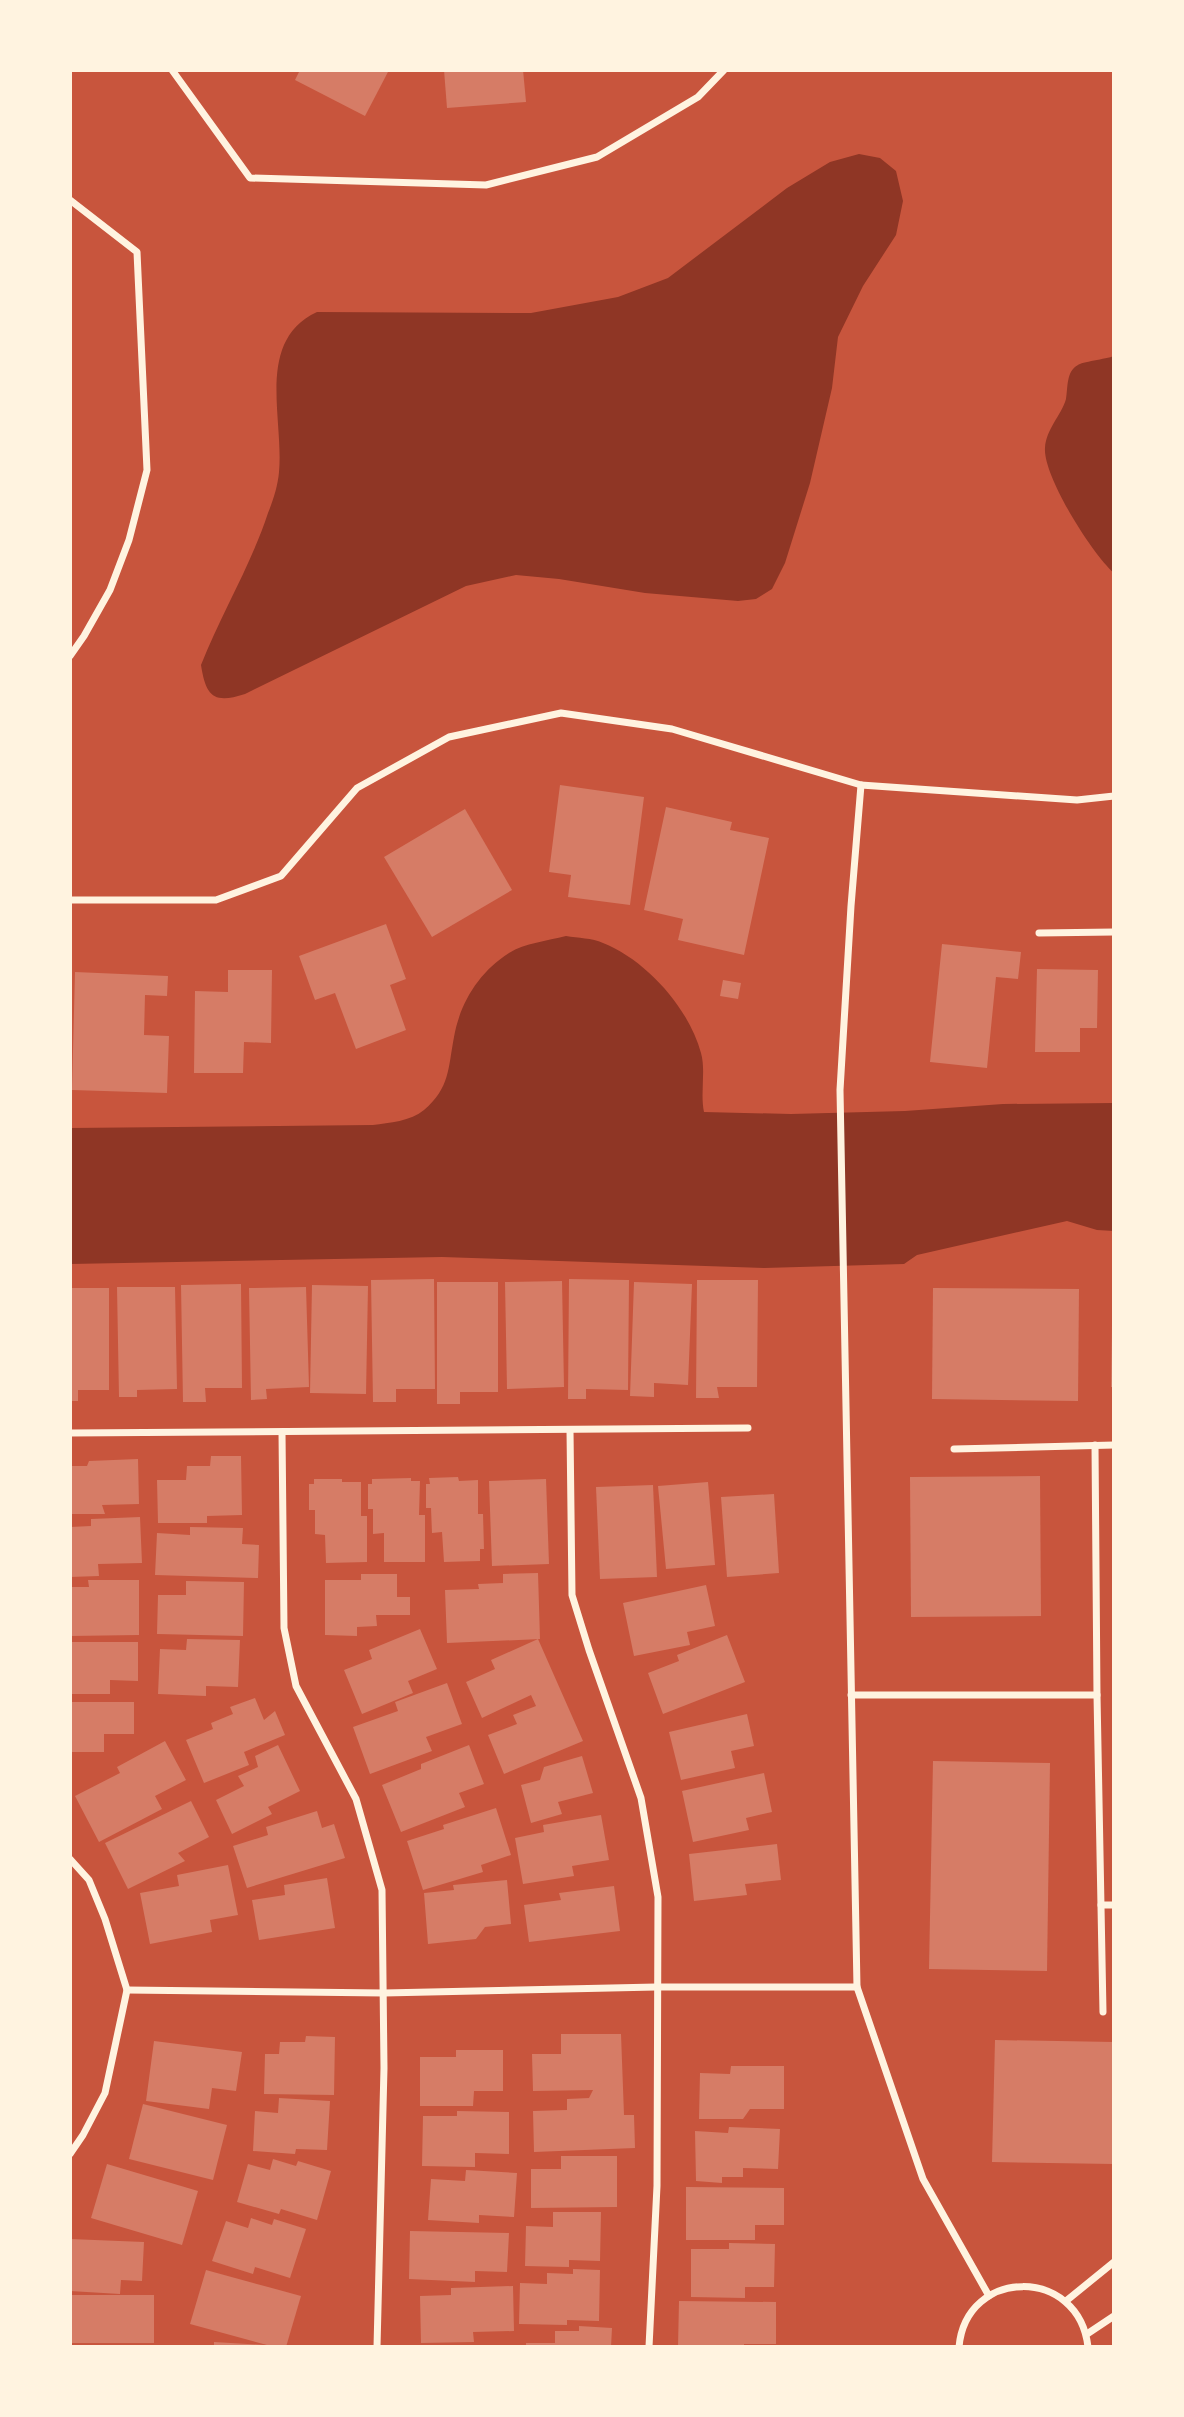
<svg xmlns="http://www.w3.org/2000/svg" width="1184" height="2417" viewBox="0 0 1184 2417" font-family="'Work Sans',sans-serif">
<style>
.water{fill:#8f3625}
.building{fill:#d67c66}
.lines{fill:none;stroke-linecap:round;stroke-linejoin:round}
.minor{stroke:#fff3e0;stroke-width:7}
</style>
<rect width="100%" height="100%" fill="#c8553d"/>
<g class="water">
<path d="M859,154L880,158L896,171L903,201L896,235L863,286L838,337L832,388L810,483L785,563L772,589L756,599L738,601L645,593L559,579L516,575L466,586L245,694C214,704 206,697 201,665C221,614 251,565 268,513C273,501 278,485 279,472C284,418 255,341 317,312L531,313L618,297L668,278L787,188L830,162Z"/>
<path d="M1114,356V573C1092,554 1043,476 1045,448C1046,429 1061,416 1066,399C1068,388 1066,371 1078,365C1081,362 1106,359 1114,356Z"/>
<path d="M566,936C578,938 592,938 603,943C646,960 689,1008 701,1053C706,1071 700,1093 704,1112L791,1114L905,1111L1003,1104L1114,1103V1231L1097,1230L1067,1221L917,1255L904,1264L764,1268L442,1257L70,1264V1128L373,1125C389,1123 411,1121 424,1110C450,1088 448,1068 454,1037C460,1003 479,972 509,953C525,943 547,941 566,936Z"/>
</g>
<g class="building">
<polygon points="300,70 389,70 365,116 295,80"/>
<polygon points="444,70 523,70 526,102 447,108"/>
<polygon points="560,785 644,797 630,905 568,897 571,875 549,872"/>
<polygon points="666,807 732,822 730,830 769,838 744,955 678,940 683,919 644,910"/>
<polygon points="465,809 512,890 432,937 384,857"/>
<polygon points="386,924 406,979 390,985 406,1030 356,1049 335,993 315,1000 299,956"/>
<polygon points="942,944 1021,952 1018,979 996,977 987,1068 930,1062"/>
<polygon points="1037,969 1098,970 1097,1028 1080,1028 1080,1052 1035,1052"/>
<polygon points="228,970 272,970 271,1043 244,1042 243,1073 194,1073 195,991 228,992"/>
<polygon points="75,972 168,976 167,996 145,995 144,1035 169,1036 167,1093 72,1090"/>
<polygon points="723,980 741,983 738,999 720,996"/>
<polygon points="434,1279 435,1389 396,1389 396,1402 373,1402 371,1280"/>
<polygon points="569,1279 629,1280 628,1390 586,1389 586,1399 568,1399"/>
<polygon points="697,1280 758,1280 757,1387 717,1387 719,1398 696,1398"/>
<polygon points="562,1281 564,1387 507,1389 505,1282"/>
<polygon points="437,1282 498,1282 498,1392 460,1392 460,1404 437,1404"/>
<polygon points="634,1282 692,1284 688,1385 654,1383 654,1397 630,1396"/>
<polygon points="241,1284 242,1388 205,1388 206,1402 183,1402 181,1285"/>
<polygon points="312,1285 368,1286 366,1394 310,1393"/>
<polygon points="117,1287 175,1287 177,1389 137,1390 137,1397 119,1397"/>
<polygon points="306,1287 309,1387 266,1389 267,1399 251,1400 249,1288"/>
<polygon points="70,1288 109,1288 109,1390 78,1390 78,1401 70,1401"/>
<polygon points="933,1288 1079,1289 1078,1401 932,1399"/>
<polygon points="1112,1325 1114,1325 1114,1387 1111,1387"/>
<polygon points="211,1456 241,1456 242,1515 207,1516 207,1523 158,1523 157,1480 186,1480 187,1466 210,1466"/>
<polygon points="138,1459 139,1504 102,1505 105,1514 70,1514 70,1466 87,1466 89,1461"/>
<polygon points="1040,1476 1041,1616 911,1617 910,1477"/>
<polygon points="458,1477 459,1481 478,1480 478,1514 483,1514 484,1549 480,1549 480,1561 444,1562 442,1532 432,1533 431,1508 426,1508 426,1484 430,1484 429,1478"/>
<polygon points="411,1478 411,1481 420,1481 419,1515 425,1515 425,1562 384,1562 384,1533 373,1534 373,1509 368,1509 368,1484 372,1484 372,1479"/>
<polygon points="314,1479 342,1479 342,1482 361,1482 361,1516 367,1516 367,1562 326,1563 325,1535 315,1534 315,1510 309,1510 309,1484 314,1484"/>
<polygon points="546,1479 549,1564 492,1566 489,1481"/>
<polygon points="708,1482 715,1565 666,1569 658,1486"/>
<polygon points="653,1485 657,1577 600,1579 596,1487"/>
<polygon points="774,1494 779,1573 727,1577 721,1497"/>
<polygon points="140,1517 142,1563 98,1564 99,1576 70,1577 70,1527 91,1526 91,1519"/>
<polygon points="190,1527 243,1528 242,1544 259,1545 258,1578 155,1575 157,1533 190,1535"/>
<polygon points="538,1573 540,1639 447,1643 445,1590 479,1589 478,1584 503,1583 503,1574"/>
<polygon points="361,1574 397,1574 397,1597 410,1597 410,1615 376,1615 377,1626 357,1627 357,1636 325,1635 325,1580 361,1580"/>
<polygon points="88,1580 139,1580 139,1635 70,1636 70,1587 89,1587"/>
<polygon points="186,1581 244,1582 243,1636 157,1634 158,1595 186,1595"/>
<polygon points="706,1585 715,1626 687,1632 690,1645 634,1656 623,1603"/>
<polygon points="420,1629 437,1669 408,1681 413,1693 362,1714 344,1670 372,1659 369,1650"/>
<polygon points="727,1635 745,1682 663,1714 648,1673 679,1661 677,1655"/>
<polygon points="187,1639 240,1640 238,1687 206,1686 206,1696 158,1694 160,1649 186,1650"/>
<polygon points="538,1639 583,1741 504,1774 488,1735 517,1724 513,1715 536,1706 531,1695 482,1718 466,1682 495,1669 491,1660"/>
<polygon points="70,1642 138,1642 138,1681 110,1680 110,1694 70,1694"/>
<polygon points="447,1683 462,1724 426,1737 432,1751 370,1774 353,1727 398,1711 395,1702"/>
<polygon points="255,1698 264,1720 275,1711 285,1735 244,1752 249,1765 204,1783 186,1740 213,1729 211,1723 233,1714 230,1707"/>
<polygon points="70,1702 134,1702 134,1734 104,1734 104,1752 70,1752"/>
<polygon points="747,1714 754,1746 731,1751 735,1768 681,1780 669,1732"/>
<polygon points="165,1741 186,1780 155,1796 162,1809 99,1842 75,1796 120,1773 117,1767"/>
<polygon points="278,1745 300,1791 268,1807 272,1814 232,1834 216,1800 244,1786 238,1776 258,1767 255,1756"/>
<polygon points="469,1745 484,1784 459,1793 465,1807 401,1832 382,1785 421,1769 421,1764"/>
<polygon points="582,1756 593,1793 558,1802 562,1814 531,1823 521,1785 540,1780 544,1767"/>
<polygon points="933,1761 1050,1763 1047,1971 929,1969"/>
<polygon points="764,1773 772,1812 746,1818 749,1830 693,1842 682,1791"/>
<polygon points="191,1801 209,1837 178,1853 185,1861 128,1889 105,1843"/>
<polygon points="496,1808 511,1855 481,1865 483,1872 423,1890 407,1841 444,1829 443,1825"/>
<polygon points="317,1811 322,1828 334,1824 345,1858 247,1888 233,1846 268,1835 266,1827"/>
<polygon points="601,1815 609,1860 572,1866 574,1876 523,1884 515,1838 544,1832 543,1825"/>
<polygon points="777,1844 781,1880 745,1884 747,1895 694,1901 689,1854"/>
<polygon points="228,1865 238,1915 210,1920 212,1932 150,1944 140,1893 179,1886 177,1875"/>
<polygon points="327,1878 335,1928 259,1940 252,1900 285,1895 284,1885"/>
<polygon points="507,1880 511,1924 485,1927 476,1939 428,1944 424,1893 454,1890 453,1885"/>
<polygon points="614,1886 620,1931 529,1942 524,1905 561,1900 559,1893"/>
<polygon points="561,2034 621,2034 624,2115 634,2115 635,2148 534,2152 533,2111 567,2110 567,2099 589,2098 593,2090 533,2091 532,2054 561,2054"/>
<polygon points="306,2036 335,2037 334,2095 264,2094 265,2054 279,2054 280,2042 305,2042"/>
<polygon points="995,2040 1114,2042 1114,2164 992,2162"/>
<polygon points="154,2041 242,2052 236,2091 212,2088 209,2109 146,2101"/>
<polygon points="456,2050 503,2050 503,2091 474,2091 473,2106 420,2106 420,2057 456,2057"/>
<polygon points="731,2066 784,2066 784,2109 750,2109 743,2119 699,2119 700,2073 730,2074"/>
<polygon points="279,2098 330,2101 327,2150 296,2149 295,2154 253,2151 255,2111 278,2113"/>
<polygon points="143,2104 227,2125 213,2180 129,2159"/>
<polygon points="457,2111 509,2112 509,2154 475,2153 475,2167 422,2166 423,2116 457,2116"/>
<polygon points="729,2127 780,2129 778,2169 743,2168 743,2177 722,2177 722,2183 696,2181 695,2131 728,2133"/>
<polygon points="561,2156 617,2156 617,2207 531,2208 531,2169 561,2169"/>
<polygon points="273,2159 296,2166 298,2161 331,2171 317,2220 281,2209 279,2214 237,2202 248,2164 270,2170"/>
<polygon points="107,2164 198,2191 182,2245 91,2218"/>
<polygon points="466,2170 517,2173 514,2217 479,2215 479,2223 428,2220 431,2179 465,2181"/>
<polygon points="686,2187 784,2188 784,2225 755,2225 755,2240 686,2240"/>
<polygon points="553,2212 601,2212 600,2261 569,2260 569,2267 525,2266 526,2226 553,2227"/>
<polygon points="251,2218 272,2225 274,2219 306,2229 290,2278 255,2267 253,2274 212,2261 226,2221 248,2228"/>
<polygon points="410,2231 509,2233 507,2272 475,2271 475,2282 409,2279"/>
<polygon points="70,2239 144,2242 142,2281 121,2280 120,2294 70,2291"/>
<polygon points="729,2243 775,2244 774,2287 745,2287 745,2298 691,2297 691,2249 729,2249"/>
<polygon points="573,2269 600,2270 599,2321 567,2320 567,2325 519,2324 520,2283 547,2284 547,2273 573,2274"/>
<polygon points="206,2270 301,2296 286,2347 274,2347 190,2324"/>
<polygon points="513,2286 514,2331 473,2332 474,2342 421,2343 420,2296 451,2295 451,2288"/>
<rect x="70" y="2295" width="84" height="48"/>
<polygon points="679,2301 776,2302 776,2344 744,2344 744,2347 678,2347"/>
<polygon points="579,2326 612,2328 611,2347 526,2347 526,2343 555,2343 555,2331 579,2331"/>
<polygon points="214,2342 265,2345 265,2347 214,2347"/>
</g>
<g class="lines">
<g class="minor">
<polyline points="172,70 250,178 486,185 597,157 698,97 724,70"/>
<polyline points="70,200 137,252 147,470 129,540 110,590 84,636 70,656"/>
<polyline points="861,785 851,906 840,1090 857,1987 923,2179 989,2296"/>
<polyline points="70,900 216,900 281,876 357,788 449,737 561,713 672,729 861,785 1077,800 1114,796"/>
<polyline points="1039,933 1114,932"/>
<polyline points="570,1430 572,1595 589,1650 641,1798 658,1897 657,2186 649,2347"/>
<polyline points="282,1432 284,1628 296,1686 356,1799 382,1890 384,2068 377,2347"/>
<polyline points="70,1433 748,1428"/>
<polyline points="1095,1445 1097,1695 1103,2012"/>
<polyline points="954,1449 1114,1445"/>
<polyline points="851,1695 1097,1695"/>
<polyline points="70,1859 89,1880 105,1919 127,1990 105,2093 83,2135 70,2154"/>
<polyline points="1101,1905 1114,1905"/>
<polyline points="127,1990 384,1993 656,1987 857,1987"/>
<polyline points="1066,2301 1114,2262"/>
<polyline points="1087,2334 1114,2316"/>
<path d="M959,2347C966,2267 1079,2266 1088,2347"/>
</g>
</g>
<rect width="1184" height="2417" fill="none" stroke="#fff3e0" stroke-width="144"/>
</svg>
